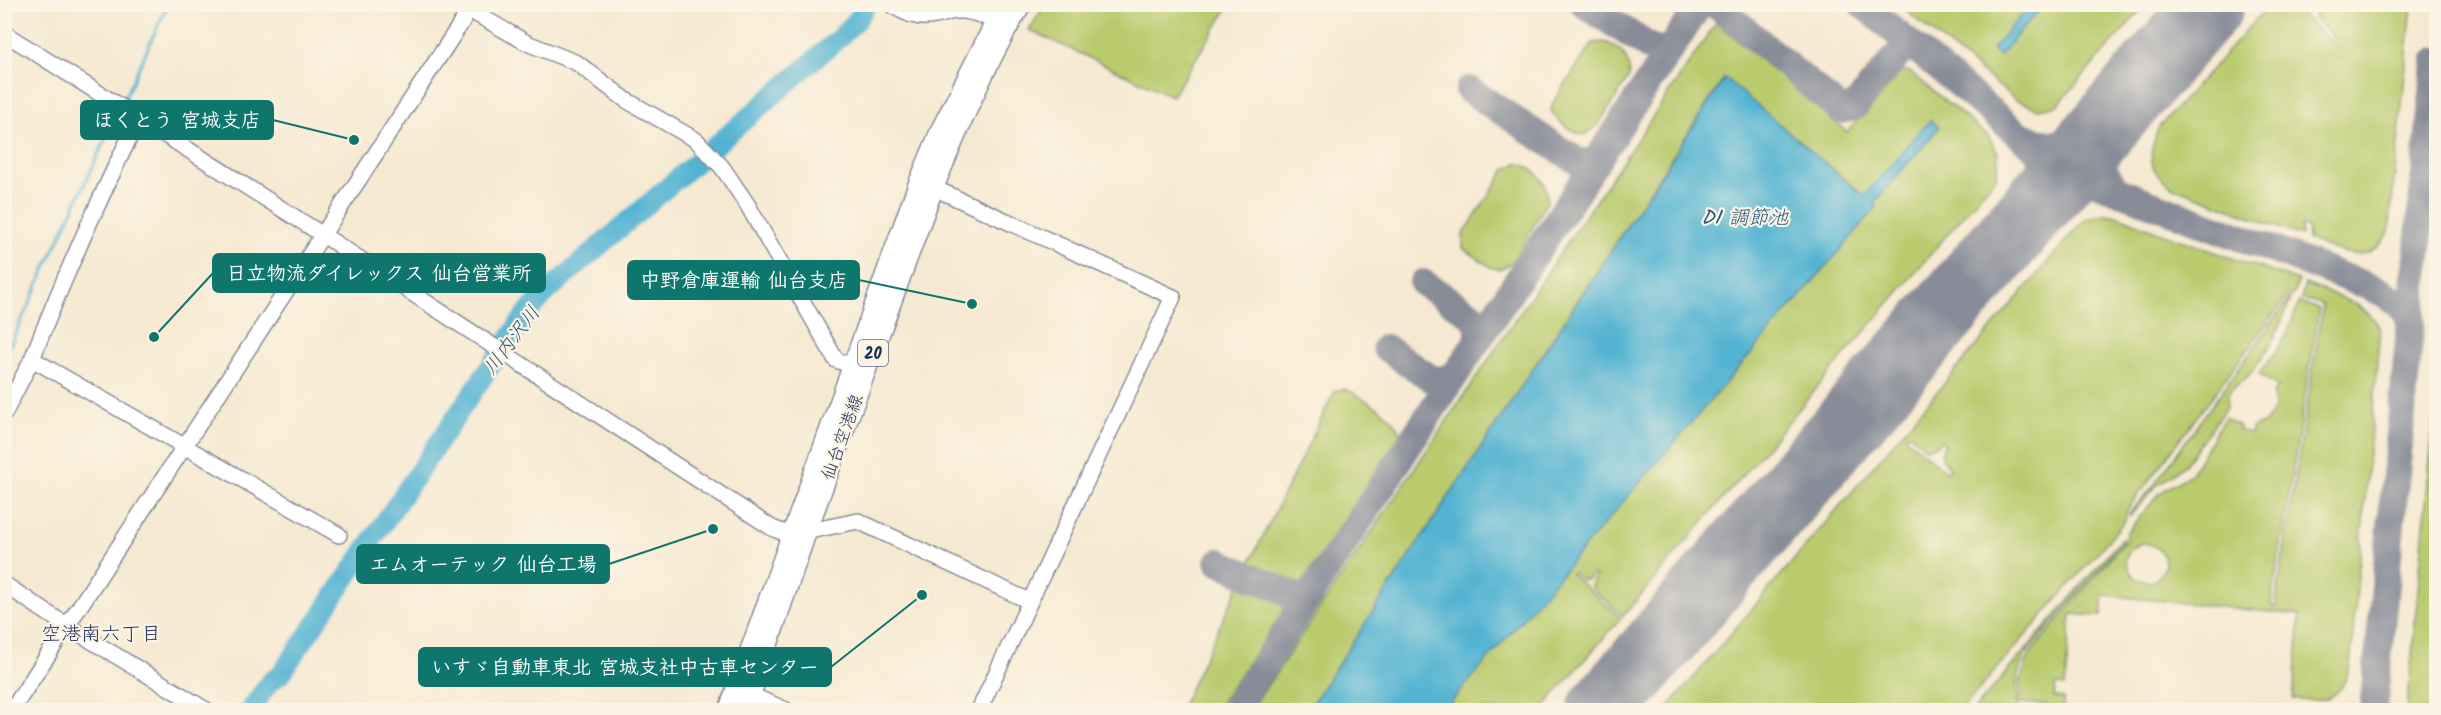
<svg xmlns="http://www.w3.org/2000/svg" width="2441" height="715" viewBox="0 0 2441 715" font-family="Kalam,'Klee One',sans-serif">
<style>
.green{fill:#bacb6e;stroke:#6a7d66;stroke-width:1.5;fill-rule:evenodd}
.water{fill:#53b3d2;stroke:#377198;stroke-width:1.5}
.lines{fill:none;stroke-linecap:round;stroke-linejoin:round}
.stream{stroke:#53b3d2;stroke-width:3}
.river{stroke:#53b3d2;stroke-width:20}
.taxiway{stroke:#888c98;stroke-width:28}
.runway{stroke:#888c98;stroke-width:70}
.minor-casing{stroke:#888c98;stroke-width:18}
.major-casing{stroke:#888c98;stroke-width:21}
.minor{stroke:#fff;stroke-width:15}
.major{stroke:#fff;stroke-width:18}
.labels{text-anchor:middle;stroke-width:4.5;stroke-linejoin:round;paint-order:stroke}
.shield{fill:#fcf5e5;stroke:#5e6a86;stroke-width:1.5}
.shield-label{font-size:16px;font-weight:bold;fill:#1b2f5e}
.street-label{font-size:18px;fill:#1b2f5e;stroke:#fcf5e5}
.water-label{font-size:20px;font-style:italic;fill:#2c5781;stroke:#fcf5e5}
.neighbourhood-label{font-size:20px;fill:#1b2f5e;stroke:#fcf5e5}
.leader{fill:none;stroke:#0f766e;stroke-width:2}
.callout-dot{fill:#0f766e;stroke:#fcf5e5;stroke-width:2}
.callout{fill:#0f766e;stroke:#0f766e;stroke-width:2}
.callout-label{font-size:20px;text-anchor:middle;font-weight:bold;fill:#fff}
</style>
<rect width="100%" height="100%" fill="#fcf5e5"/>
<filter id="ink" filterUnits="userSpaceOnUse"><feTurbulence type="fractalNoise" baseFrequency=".0167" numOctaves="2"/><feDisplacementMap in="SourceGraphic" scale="12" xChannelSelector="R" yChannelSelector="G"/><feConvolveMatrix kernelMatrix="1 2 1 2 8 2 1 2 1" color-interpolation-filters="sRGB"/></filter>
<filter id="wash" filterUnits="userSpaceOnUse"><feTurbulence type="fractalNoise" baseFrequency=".008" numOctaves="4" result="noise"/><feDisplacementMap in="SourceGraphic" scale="24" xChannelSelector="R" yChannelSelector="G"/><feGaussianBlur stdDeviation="1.35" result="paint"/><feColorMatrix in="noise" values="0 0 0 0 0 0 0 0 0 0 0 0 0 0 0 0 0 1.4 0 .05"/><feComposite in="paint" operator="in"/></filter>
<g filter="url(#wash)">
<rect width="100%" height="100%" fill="#f6e9d1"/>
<g class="green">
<path d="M2270,4L2291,5L2330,40L2333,37L2314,18L2315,5H2412L2389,232C2369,270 2337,250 2308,239L2307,227L2301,226V236L2173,187C2146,173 2148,151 2159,127Z"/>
<polygon points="1045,5 1045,4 1230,5 1172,96 1029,30"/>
<polygon points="1899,5 2030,5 1993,48 1999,55 2044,5 2145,5 2058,105 2039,109 2016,100"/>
<polygon points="1716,23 1721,24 1847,132 1895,75 1903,71 1910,72 1988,136 1998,153 1997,176 1623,616 1591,588 1591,583 1596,576 1593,574 1587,580 1581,579 1573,572 1571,574 1621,618 1541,710 1444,710 1877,207 1873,204 1939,128 1930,120 1865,196 1724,78 1308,710 1251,710"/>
<path d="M1604,42C1621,46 1631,60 1629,77L1598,125L1584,135C1571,132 1557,122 1551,110L1554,101L1593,43Z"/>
<path d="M1517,163C1536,168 1549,183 1547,202L1512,263L1500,269L1492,268L1463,248V235L1505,170Z"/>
<path d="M2105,214L2119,216L2163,234L2298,281L2293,296L2288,295L2127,510L2125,521L1961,710H1666L2075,230L2086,219ZM1908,433L1926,448L1938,445L1941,441L1945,444C1939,454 1942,461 1950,468L1947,472L1905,437Z"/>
<path d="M2305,284C2331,295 2368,302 2380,329L2350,666C2341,702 2324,702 2293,699L2300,615L2104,595L2102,616L2071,614L2065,686L2056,685L2054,697L2063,698V707L2019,703C2017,685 2023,670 2030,654L2125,541L2126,533L2161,492L2191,474L2225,417L2239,426L2238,430L2251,433L2253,427C2269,422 2277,411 2273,394L2278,387L2259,374L2286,337L2299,302L2319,309L2271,606L2275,607L2323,305L2301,298ZM2143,543C2158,544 2171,558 2162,573C2143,601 2104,555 2143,543Z"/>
<path d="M2289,299H2291C2280,327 2268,355 2247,377C2237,388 2226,385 2227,406L2185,465L2156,486L2130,516L2129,514L2154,485Z"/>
<path d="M1344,389L1350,391C1367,402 1400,416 1401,438L1303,584L1297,589L1290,588L1247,568L1335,391Z"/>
<polygon points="2436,395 2436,710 2407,710"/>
<path d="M2122,538V542L2026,654C2016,672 2013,690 2018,710H1974Z"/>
<path d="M1239,585C1254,584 1283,596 1284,611L1216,710H1180Z"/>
</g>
<g class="water">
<polygon points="2030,5 2044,5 1999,56 1992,49"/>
<polygon points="1725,78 1864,196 1930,120 1939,127 1874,203 1877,207 1444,710 1308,710"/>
</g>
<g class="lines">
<g class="stream">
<polyline points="122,104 168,4"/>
<polyline points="4,358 118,112"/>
</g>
<polyline class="river" points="250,710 270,682 281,674 526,314 549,290 837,40 857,20 867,4"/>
<g class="taxiway">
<polyline points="1584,4 1651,48 1664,50 1673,45"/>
<polyline points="1715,4 1840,110 1854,107 1900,53 1910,49 1919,51"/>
<path d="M1862,4L2035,148C2048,166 2049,186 2037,205"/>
<polyline points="1469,90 1577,161 1589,163 1598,158"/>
<path d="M2108,124C2093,147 2099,177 2122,193"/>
<path d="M2023,136C2053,150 2083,147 2108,124"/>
<path d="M2049,191C2062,181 2076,177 2092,181L2368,286C2390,295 2409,305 2410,331"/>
<polyline points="1423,283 1473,316 1479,325 1479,339"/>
<polyline points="1386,348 1432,379 1442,380 1454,375"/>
<polyline points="1219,562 1306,601"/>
<polyline points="1234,710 1700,4"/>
<polyline points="2373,710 2436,61"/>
</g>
<polyline class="runway" points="1602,710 2210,4"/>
</g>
</g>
<g filter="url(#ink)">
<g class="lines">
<g class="minor-casing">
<g id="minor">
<polyline points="459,4 527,43 577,63 626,100 696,140 722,167 747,204 836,360 863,370"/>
<path d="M890,4C904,13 918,20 935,16C942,15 951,11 958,11C972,10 991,19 1003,26"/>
<polyline points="4,33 323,235 772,528 790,535 858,521 1029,601"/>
<polyline points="934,188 1173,297 979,710"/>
<path d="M32,359C64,277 100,197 139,118"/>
<polyline points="4,414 32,359 339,535"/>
<polyline points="4,584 67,626 206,710"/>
<polyline points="741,691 786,710"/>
<polyline points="12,710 469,11"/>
</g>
</g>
<g class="major-casing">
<g id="major">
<polyline points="728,710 918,183 941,128 1004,4"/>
<path d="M746,710L807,532L934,188C960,126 987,62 1022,4"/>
</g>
</g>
<use href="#minor" class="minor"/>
<use href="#major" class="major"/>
</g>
</g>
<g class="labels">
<rect class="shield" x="858" y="340" width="30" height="26" rx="4.5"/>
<g class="shield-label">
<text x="873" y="359">20</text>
</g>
<g class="street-label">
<text transform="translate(842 437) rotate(-70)" y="6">仙台空港線</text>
</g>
<g class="water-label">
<text x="1745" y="224">D1 調節池</text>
<text transform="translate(511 340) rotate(-53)" y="7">川内沢川</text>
</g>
<g class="neighbourhood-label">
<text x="101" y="640">空港南六丁目</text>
</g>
</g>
<path class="leader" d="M354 140L273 120M154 337L213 273M972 304L859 280M713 529L609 564M922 595L831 667"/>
<g class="callout-dot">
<circle cx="354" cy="140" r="6"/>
<circle cx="154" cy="337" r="6"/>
<circle cx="972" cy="304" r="6"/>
<circle cx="713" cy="529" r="6"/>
<circle cx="922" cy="595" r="6"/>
</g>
<g class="callout">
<rect x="81" y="101" width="192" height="38" rx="6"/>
<rect x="213" y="254" width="332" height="38" rx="6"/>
<rect x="628" y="261" width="231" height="38" rx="6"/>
<rect x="357" y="545" width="252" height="38" rx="6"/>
<rect x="419" y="648" width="412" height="38" rx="6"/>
</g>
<g class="callout-label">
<text x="177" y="127">ほくとう 宮城支店</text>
<text x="379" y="280">日立物流ダイレックス 仙台営業所</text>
<text x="744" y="287">中野倉庫運輸 仙台支店</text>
<text x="483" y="571">エムオーテック 仙台工場</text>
<text x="625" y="674">いすゞ自動車東北 宮城支社中古車センター</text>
</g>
<rect width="2441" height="715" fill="none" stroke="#fcf5e5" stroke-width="24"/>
</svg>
